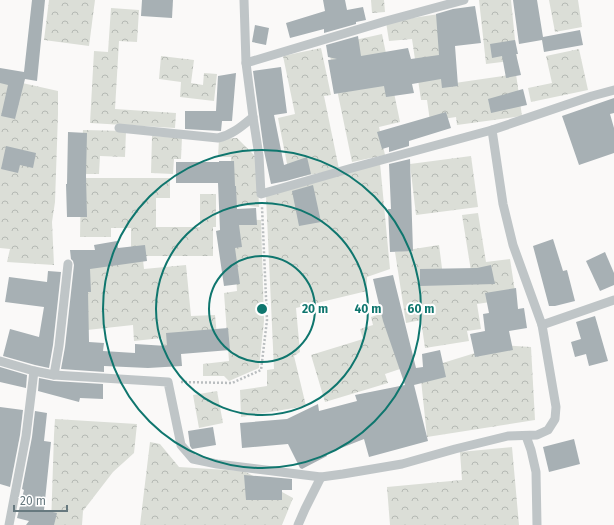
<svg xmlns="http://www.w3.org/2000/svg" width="614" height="525" viewBox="0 0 614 525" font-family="'Fira Sans',sans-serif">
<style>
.forest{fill:url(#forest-crowns)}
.building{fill:#a7b0b4}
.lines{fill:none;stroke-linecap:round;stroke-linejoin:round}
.path{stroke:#babec0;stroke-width:2.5;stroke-dasharray:2 2;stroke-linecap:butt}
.lane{stroke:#bfc5c7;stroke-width:9}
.ring{fill:none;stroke:#0f766e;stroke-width:2}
.centre{fill:#0f766e;stroke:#fff;stroke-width:2}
.ring-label{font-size:12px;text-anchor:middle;font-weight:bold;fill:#0f766e;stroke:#fff;stroke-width:4;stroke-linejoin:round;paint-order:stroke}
</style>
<defs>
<pattern id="forest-crowns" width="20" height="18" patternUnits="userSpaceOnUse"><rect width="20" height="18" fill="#dbded7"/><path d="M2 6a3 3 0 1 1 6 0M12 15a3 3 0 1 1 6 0" fill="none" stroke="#b5b9b4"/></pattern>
</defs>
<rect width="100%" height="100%" fill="#faf9f8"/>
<g class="forest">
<polygon points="49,0 95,0 89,46 44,40"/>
<polygon points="371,0 384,0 385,12 372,13"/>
<polygon points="479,0 511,0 517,60 486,64"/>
<polygon points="549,0 578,0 582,27 555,32"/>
<polygon points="111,8 139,10 137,42 119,41 115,109 176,113 175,128 90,123 94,51 108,52"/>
<polygon points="439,14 448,84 516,74 522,116 457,125 456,117 430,121 427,100 421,100 412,39 389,41 386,22"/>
<polygon points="382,34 400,122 379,127 385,155 352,162 328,46"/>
<polygon points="321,48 331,95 324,96 339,169 290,179 278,118 295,114 283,56"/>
<polygon points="579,49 588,90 531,102 528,88 552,83 546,56"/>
<polygon points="161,56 194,60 191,83 203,85 204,73 217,74 214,101 180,97 181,82 159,79"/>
<polygon points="0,78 58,91 58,114 55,202 52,222 54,265 7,262 10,249 0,248"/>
<polygon points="83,130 126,131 125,157 100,156 99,174 81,174"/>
<polygon points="152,136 182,137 181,159 174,159 173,174 151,173"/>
<polygon points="237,138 257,158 259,207 232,204 231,157 218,157 219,139"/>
<polygon points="471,156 478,207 416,215 410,164"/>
<polygon points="380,163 390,269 367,277 367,291 296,308 300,352 294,356 306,406 241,417 240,390 267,386 267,370 274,369 266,196"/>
<polygon points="81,178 170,178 170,198 156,198 156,227 200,227 200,194 216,194 216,227 213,227 213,256 131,256 131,228 111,228 111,237 80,237"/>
<polygon points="478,213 486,262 510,259 516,298 477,304 481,329 467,331 469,341 425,348 421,320 406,323 395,252 439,245 443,276 471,271 462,215"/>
<polygon points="232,219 261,220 264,321 259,368 229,381 224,376 203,376 203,364 229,361 224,293 237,291"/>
<polygon points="143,260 144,269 186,265 191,316 215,315 218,346 164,351 162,338 134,341 133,325 87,330 82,265"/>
<polygon points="386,312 403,368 385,374 388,383 325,402 311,355 363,339 360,329 373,325 371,317"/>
<polygon points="501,345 531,347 535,420 427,437 420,370"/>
<polygon points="217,391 223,423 199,428 193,395"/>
<polygon points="55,419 137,424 134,453 113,472 83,511 82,525 51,525 54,435"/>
<polygon points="150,442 160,444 179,467 244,471 293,498 282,525 140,525"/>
<polygon points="512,447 519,525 390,525 387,487 462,480 460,452"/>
</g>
<g class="building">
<polygon points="32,0 45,0 37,81 25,79 15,119 1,116 8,85 0,83 0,68 24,72"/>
<polygon points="142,0 173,0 172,18 141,16"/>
<polygon points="323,0 345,0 347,10 363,7 366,20 356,22 356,24 324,33 324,29 290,38 286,23 325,11"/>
<polygon points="513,0 537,0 543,37 580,30 583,45 544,52 542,40 519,44"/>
<polygon points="475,6 481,43 455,46 458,86 442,88 441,79 412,84 414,93 386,97 384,86 334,94 328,60 337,59 328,57 326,45 358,36 361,56 408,48 411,59 439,55 436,14 453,9"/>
<polygon points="255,25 269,28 266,45 252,42"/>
<polygon points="515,40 518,54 516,54 521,75 506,78 502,56 492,58 490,44"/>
<polygon points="281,67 287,113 274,115 284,165 307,157 311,174 286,181 271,184 264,151 253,71"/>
<polygon points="236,73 232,121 222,121 221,131 202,130 185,129 185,111 216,111 218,76"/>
<polygon points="523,89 527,105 491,113 488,99"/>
<polygon points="614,98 614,113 610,114 614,128 614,153 579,165 562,116"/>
<polygon points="446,112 451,128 409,141 409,146 389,152 389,147 382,149 377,132"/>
<polygon points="68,132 87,133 86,176 87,217 67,217 66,184 67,184"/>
<polygon points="6,146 36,153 33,168 20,165 18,173 1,169"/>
<polygon points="410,159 413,251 390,252 388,209 391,209 389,164"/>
<polygon points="219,161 234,161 235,186 236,186 237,209 256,208 257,225 239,225 242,247 235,248 240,284 224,286 216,231 220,230 218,183 176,183 176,162 219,162"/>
<polygon points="313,185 321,222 299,226 292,191"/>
<polygon points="553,239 563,271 567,270 575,301 555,306 549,306 533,246"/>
<polygon points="117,241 118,248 145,245 147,261 90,269 91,292 88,292 89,342 104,343 103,351 135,353 135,344 167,346 166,333 228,328 230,350 181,354 182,366 148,368 104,366 104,372 61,369 65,347 74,265 73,261 71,259 70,250 95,250 94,245"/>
<polygon points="605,252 614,273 614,285 600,291 586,261"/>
<polygon points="491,265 495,284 420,286 420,269 477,268"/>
<polygon points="48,271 61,272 53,345 49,368 35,365 3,356 10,329 39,337 44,307 5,302 9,277 47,282"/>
<polygon points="393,275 416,368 423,367 422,354 440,350 446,377 414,385 428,441 369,457 364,439 326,454 327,456 302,469 300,468 288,444 242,448 240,423 287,419 318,404 319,411 357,401 355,395 405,385 383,321 373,279"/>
<polygon points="516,288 518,309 524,308 527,328 509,331 513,350 475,357 470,334 485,331 483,314 489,313 485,293"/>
<polygon points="595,316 608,361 589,366 586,354 575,357 571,342 581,339 576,322"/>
<polygon points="0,367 27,375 26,388 0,382"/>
<polygon points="39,378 54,381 103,384 103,399 80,398 79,402 38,391"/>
<polygon points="0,407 23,410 20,435 10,487 0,484"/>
<polygon points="35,411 47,413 44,441 51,442 44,510 57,513 54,525 26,525 29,521 17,518 24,490 22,489 32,437"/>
<polygon points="213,427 216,445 192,449 190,446 188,431"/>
<polygon points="574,439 580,464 549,472 543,447"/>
<polygon points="244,475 270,477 292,479 292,490 282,490 282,500 246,500"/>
</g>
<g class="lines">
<polyline class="path" points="181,382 232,383 261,370 267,320 262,207"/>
<g class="lane">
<polyline points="244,0 246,63 386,21 464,0"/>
<polyline points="253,117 259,156 261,194 352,168 492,130"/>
<path d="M119,128L218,138C232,135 242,126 253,117L246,63"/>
<polyline points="542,325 614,300"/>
<polyline points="0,361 34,371 54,375 168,382 181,445 193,459 217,464 321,477 343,474 402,464 455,449 508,436 537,435 548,430 555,419 556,407 542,325 513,245 503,204 492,130 592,96 614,90"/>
<polyline points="54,375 59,346 68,264"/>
<polyline points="526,436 531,450 536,472 537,525"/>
<polyline points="9,525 26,436 34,371"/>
<polyline points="298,525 305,509 321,477"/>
</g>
</g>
<g class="ring">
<circle cx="262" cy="309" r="53"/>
<circle cx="262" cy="309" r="106"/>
<circle cx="262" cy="309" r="159"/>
</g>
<circle cx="262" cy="309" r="6" class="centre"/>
<g class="ring-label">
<text x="315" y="313">20 m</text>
<text x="368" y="313">40 m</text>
<text x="421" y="313">60 m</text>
</g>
<path d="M14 505v6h53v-6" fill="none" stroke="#67797f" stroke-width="2"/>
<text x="20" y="505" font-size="12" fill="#67797f" stroke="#ffffff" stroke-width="3" paint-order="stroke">20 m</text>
</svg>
